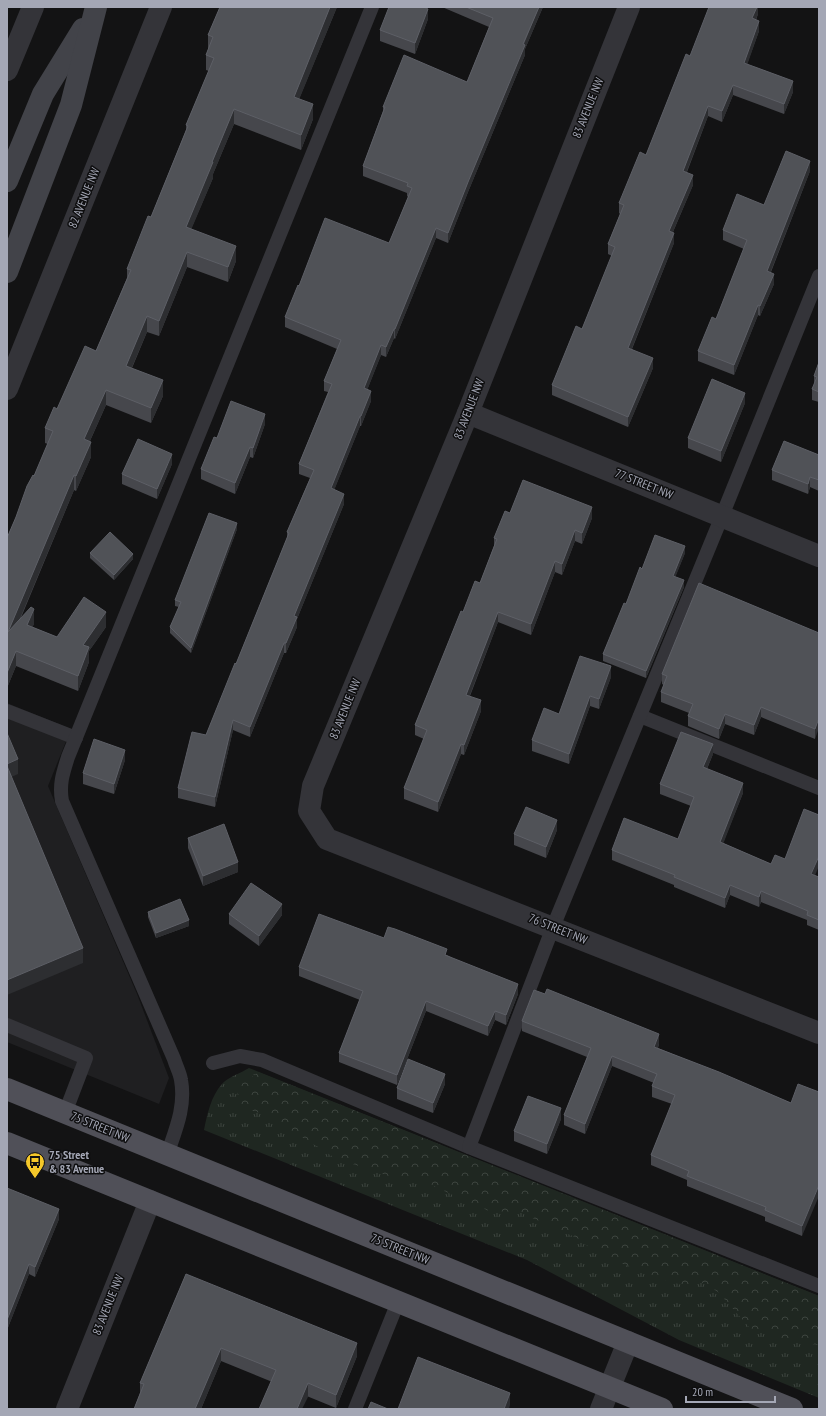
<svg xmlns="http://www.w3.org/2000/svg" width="826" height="1416" viewBox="0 0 826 1416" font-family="'PT Sans Narrow',sans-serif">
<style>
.built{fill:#1f1f21}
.grass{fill:url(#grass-tufts)}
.forest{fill:url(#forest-crowns)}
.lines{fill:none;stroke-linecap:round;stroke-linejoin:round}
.lane{stroke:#343439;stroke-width:14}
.street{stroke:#343439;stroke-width:22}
.secondary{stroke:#424349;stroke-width:22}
.primary{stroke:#505058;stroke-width:22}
.wall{fill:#46474c}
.shaded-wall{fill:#2d2e31}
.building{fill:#505257;stroke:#5d5f66}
.labels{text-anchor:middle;stroke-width:3;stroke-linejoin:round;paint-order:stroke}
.street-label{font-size:12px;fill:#a4a7b5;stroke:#0e0e0f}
.poi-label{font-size:12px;font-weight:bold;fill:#a4a7b5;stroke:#0e0e0f;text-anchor:start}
</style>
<defs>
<pattern id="grass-tufts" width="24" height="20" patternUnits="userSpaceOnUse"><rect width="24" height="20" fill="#1f2721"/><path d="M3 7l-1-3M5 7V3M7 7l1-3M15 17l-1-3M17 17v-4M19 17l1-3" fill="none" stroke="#3d443f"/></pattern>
<pattern id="forest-crowns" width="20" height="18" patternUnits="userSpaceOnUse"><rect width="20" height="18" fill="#1f2721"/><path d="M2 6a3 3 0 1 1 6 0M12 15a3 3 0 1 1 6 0" fill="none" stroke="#3d443f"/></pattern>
</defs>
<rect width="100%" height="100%" fill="#131314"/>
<polygon class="built" points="7,703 71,729 48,786 137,994 169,1078 159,1104 7,1042"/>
<path class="grass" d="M249,1068L819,1296V1398L679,1340L527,1260L204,1130C207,1115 211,1096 222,1084C228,1077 241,1073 249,1068Z"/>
<polygon class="forest" points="258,1072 819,1296 819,1345 789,1341 750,1328 718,1292 699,1281 689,1287 651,1276 597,1253 577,1238 519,1212 489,1211 444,1191 418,1178 400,1180 335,1158 267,1115 236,1106 239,1084 252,1077"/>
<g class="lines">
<g class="lane">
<polyline points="7,711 76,738"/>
<polyline points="640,716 819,788"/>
<polyline points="7,1025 86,1058 65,1113"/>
<polyline points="213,1063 240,1056 262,1060 469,1147 819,1286"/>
<polyline points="469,1147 553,927 722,516 819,276"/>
<path d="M167,1155C175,1131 186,1107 181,1080C180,1073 176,1066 174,1059L62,801C59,784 63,773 68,757L372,7"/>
<polyline points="355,1409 398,1302"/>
</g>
<g class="street">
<polyline points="629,7 468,413 313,786 309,811 327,839 819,1033"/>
<polyline points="7,70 33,7"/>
<polyline points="7,389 161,7"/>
<polyline points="468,413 819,556"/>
<polyline points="67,1409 150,1201"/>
<polyline points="601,1409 628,1342"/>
</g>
<g class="secondary">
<polyline points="7,181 43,94 83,29"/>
<polyline points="7,272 71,105 96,7"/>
</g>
<g class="primary">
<polyline points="7,1089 792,1409"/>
<polyline points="7,1143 662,1409"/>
</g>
</g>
<g class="wall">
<polygon points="220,7 337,7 299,99 313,119 301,150 234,124 213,174 213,178 191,229 236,261 228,282 187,267 159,336 147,332 132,368 163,396 151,423 106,405 90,441 91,457 76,491 74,490 20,620 34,624 32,627 57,637 106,627 89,651 89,662 78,691 16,666 7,688 7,538 48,444 45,443 45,428 57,409 96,351 127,278 127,269 151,217 186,130 186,125 209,71 206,70 206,55 208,50 208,35"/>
<polygon points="442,7 543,7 525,49 525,55 468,192 448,243 436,238 395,339 394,338 386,357 381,355 367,390 371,401 361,426 360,426 334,490 344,504 297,619 297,627 286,653 284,653 250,737 233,730 215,807 178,798 178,788 206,735 236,664 287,538 287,532 310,478 299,474 299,464 328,392 324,391 324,381 337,349 285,327 285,317 299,286 389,243 408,197 407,196 407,193 363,176 363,166 383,111 383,107 467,82 489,27"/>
<polygon points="758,7 758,14 756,20 759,31 747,64 793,92 784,114 733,95 722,122 708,116 687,172 693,185 673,232 674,243 632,349 653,368 628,427 552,395 552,385 582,329 612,256 608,254 608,244 620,214 619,213 619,203 646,155 690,56"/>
<polygon points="428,19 415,54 380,41 380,30"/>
<polygon points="810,171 771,272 774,284 760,316 758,315 734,375 698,361 698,351 716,319 744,249 723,240 723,230 764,205"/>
<polygon points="819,362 819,402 812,400 812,389 814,385 814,376"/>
<polygon points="745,403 721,462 688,448 688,438"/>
<polygon points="265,424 253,458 250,457 235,494 201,479 201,469 217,438"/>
<polygon points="819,455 819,491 810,487 808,494 772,480 772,470"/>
<polygon points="172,464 157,499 122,484 122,474"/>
<polygon points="510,513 592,518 582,544 575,541 562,575 555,572 531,635 498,622 470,696 481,711 464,755 461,754 438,812 404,799 404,788 424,739 415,735 415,725 463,612 480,583 494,546 494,538"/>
<polygon points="237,529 191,653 170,633 170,627 179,607 175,606 175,600"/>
<polygon points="90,553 133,559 114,580 90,558"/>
<polygon points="685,553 675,577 684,587 646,678 603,661 603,654 626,604 642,569"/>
<polygon points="819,633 815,739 761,717 754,735 725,724 719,739 688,726 688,716 689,713 661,702 661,692 664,685 662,684 662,674"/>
<polygon points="611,677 599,709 590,706 569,764 532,751 532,740 559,714"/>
<polygon points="713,754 707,769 743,793 723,843 771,864 819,877 819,930 807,925 807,920 761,902 759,907 730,895 725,908 674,887 674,885 612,860 612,850 678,839 691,806 660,794 660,784"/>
<polygon points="125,760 114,794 83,784 83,773"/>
<polygon points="557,830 546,858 514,845 514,834"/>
<polygon points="188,838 238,872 203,886 188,848"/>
<polygon points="148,912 189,926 156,938 148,917"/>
<polygon points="229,914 282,915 259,946 229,924"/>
<polygon points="384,938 447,955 518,994 506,1025 495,1020 488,1036 426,1011 397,1085 339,1062 339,1053 360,1000 299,976 299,967"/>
<polygon points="522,1021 659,1044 658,1048 791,1103 819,1092 802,1236 765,1221 765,1217 687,1186 687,1180 651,1165 651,1155 672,1104 652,1097 652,1086 654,1083 612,1066 585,1134 564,1125 564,1115 587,1057 522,1031"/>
<polygon points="445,1084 433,1113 397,1099 397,1088"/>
<polygon points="561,1119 547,1154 514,1141 514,1131"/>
<polygon points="7,1188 59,1219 35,1277 29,1274 7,1330"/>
<polygon points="186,1274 357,1356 336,1408 221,1361 201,1409 134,1409 140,1393 140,1383"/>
</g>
<g class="shaded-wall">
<polygon points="330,7 337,7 294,112 294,97"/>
<polygon points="539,7 543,7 525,49 525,55 468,192 448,243 448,233 468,182"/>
<polygon points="757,7 758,7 758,14 752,29 752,18"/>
<polygon points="428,9 428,19 415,54 415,43"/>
<polygon points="759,21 759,31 744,74 744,63"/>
<polygon points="793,81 793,92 784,114 784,104"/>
<polygon points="733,85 733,95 722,122 722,111"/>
<polygon points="313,104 313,119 301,150 301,135"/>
<polygon points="708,106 708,116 683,181 683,171"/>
<polygon points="234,109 234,124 213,174 213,178 186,242 186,227"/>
<polygon points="810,161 810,171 767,281 767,271"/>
<polygon points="693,175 693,185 669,241 669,231"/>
<polygon points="436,228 436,238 395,339 395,329"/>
<polygon points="674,233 674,243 628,358 628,348"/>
<polygon points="236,246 236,261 228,282 228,267"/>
<polygon points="187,252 187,267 159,336 159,321"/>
<polygon points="774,274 774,284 760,316 760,306"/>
<polygon points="758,305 758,315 734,375 734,365"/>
<polygon points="147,316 147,332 126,381 126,366"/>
<polygon points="394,329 394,338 386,357 386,347"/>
<polygon points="381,345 381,355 364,398 364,388"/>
<polygon points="653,358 653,368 628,427 628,417"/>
<polygon points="163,380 163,396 151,423 151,408"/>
<polygon points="106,390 106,405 84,454 84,439"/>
<polygon points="371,391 371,401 361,426 361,416"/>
<polygon points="745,393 745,403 721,462 721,451"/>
<polygon points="265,414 265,424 253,458 253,448"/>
<polygon points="360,416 360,426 331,498 331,488"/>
<polygon points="91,442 91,457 76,491 76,476"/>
<polygon points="250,447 250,457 235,494 235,483"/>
<polygon points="172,454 172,464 157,499 157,489"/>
<polygon points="74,475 74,490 8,647 8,632"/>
<polygon points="810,477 810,487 808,494 808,484"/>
<polygon points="344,494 344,504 297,619 297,627 286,653 286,643 294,616"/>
<polygon points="592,507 592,518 582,544 582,533"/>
<polygon points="237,523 237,529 191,653 191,648"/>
<polygon points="575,530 575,541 562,575 562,564"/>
<polygon points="685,546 685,553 673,583 673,576"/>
<polygon points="133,554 133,559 114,580 114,575"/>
<polygon points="555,561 555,572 531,635 531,624"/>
<polygon points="684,580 684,587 646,678 646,671"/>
<polygon points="34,609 34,624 27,640 27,625"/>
<polygon points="106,612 106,627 89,651 89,662 78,691 78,676 83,645"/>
<polygon points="498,612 498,622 466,705 466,695"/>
<polygon points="284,643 284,653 250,737 250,727"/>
<polygon points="16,651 16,666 7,688 7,673"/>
<polygon points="611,666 611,677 599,709 599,699"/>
<polygon points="590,696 590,706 569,764 569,754"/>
<polygon points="481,700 481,711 464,755 464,745"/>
<polygon points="761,707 761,717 754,735 754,725"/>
<polygon points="725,714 725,724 719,739 719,729"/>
<polygon points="819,718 819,728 815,739 815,729"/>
<polygon points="233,720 233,730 215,807 215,797"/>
<polygon points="461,744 461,754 438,812 438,802"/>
<polygon points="713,744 713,754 703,778 703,767"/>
<polygon points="125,750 125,760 114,794 114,784"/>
<polygon points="18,759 18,774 7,779 7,764"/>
<polygon points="743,783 743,793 720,852 720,842"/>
<polygon points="557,820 557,830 546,858 546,847"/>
<polygon points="819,856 819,866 811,885 811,874"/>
<polygon points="238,862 238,872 203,886 203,876"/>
<polygon points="730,885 730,895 725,908 725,898"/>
<polygon points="761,891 761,902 759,907 759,897"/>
<polygon points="282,904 282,915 259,946 259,936"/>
<polygon points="189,920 189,926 156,938 156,933"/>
<polygon points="83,948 83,963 7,995 7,980"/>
<polygon points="518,984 518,994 506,1025 506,1015"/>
<polygon points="426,1001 426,1011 397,1085 397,1075"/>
<polygon points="495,1011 495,1020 488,1036 488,1026"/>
<polygon points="659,1034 659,1044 654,1057 654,1047"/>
<polygon points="612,1056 612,1066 585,1134 585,1124"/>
<polygon points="445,1074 445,1084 433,1113 433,1103"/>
<polygon points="561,1108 561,1119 547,1154 547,1144"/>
<polygon points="819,1185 819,1196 802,1236 802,1226"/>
<polygon points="59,1209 59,1219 35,1277 35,1267"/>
<polygon points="29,1264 29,1274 7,1330 7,1320"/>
<polygon points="357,1343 357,1356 336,1408 336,1395"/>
<polygon points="221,1348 221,1361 201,1409 195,1409"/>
<polygon points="308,1383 308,1397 302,1409 297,1409"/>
<polygon points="510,1393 510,1405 509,1409 504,1409"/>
</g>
<g class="building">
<polygon points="220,7 330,7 294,97 313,104 301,135 234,109 212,162 213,162 186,227 236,246 228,267 187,252 159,321 147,316 126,366 163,380 151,408 106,390 84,439 91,442 76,476 74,475 8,632 31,607 34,609 27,625 57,637 84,597 106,612 83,645 89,647 78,676 16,651 7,673 7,538 16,517 27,486 33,475 34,476 53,431 45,428 54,407 57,409 85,346 96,351 131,270 127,269 148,216 151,217 188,126 186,125 214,58 206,55 213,37 208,35"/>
<polygon points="389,7 424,7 428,9 415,43 380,30"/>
<polygon points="466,7 539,7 523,44 525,45 468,182 448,233 436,228 395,329 394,329 386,347 381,345 364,388 371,391 361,416 360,416 331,488 344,494 294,616 297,617 286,643 284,643 250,727 233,720 215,797 178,788 192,732 206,735 235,663 236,664 289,533 287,532 314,470 299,464 332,384 324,381 341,340 285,317 298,285 299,286 325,218 389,243 412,188 407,186 408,183 363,166 385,107 383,107 404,55 467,82 493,18"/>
<polygon points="709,7 757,7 752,18 759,21 744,63 793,81 784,104 733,85 722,111 708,106 683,171 693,175 669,231 674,233 628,348 653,358 628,417 552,385 576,326 582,329 615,247 608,244 624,205 619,203 640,152 646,155 686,54 690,56"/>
<polygon points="786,151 810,161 767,271 774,274 760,306 758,305 734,365 698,351 712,317 716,319 747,240 723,230 737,194 764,205"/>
<polygon points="819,362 819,392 812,389 817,377 814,376"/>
<polygon points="712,379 745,393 721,451 688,438"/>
<polygon points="231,401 265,414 253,448 250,447 235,483 201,469 214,437 217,438"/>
<polygon points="138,439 172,454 157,489 122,474"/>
<polygon points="784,441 819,455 819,480 810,477 808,484 772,470"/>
<polygon points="523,480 592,507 582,533 575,530 562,564 555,561 531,624 498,612 466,695 481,700 464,745 461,744 438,802 404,788 427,730 415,725 461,611 463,612 475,581 480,583 497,539 494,538 505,511 510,513"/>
<polygon points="209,513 237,523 191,648 170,627 181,602 175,600"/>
<polygon points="110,532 133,554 114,575 90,553"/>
<polygon points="655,535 685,546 673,576 684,580 646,671 603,654 624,603 626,604 640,567 642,569"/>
<polygon points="699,583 819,633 819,718 815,729 761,707 754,725 725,714 719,729 688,716 693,704 661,692 667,676 662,674"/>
<polygon points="580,656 611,666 599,699 590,696 569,754 532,740 544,708 559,714"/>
<polygon points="681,732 713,744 703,767 743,783 720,842 771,864 775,855 785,859 804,809 819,815 819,856 811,874 819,877 819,920 807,915 808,911 761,891 759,897 730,885 725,898 674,877 675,875 612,850 624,818 678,839 694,797 660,784"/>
<polygon points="7,733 18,759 7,764"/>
<polygon points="94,739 125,750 114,784 83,773"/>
<polygon points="7,766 83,948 7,980"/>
<polygon points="526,807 557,820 546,847 514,834"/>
<polygon points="224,824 238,862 203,876 188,838"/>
<polygon points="251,883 282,904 259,936 229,914"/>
<polygon points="180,899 189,920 156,933 148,912"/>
<polygon points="319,914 384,938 388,927 395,929 447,949 445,955 518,984 506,1015 495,1011 488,1026 426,1001 397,1075 339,1053 363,991 299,967"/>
<polygon points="547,989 659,1034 654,1047 719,1072 791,1103 798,1084 819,1092 819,1185 802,1226 765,1210 766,1207 687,1176 689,1171 651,1155 675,1095 652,1086 657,1074 612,1056 585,1124 564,1115 591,1048 522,1021 534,990 545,994"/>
<polygon points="408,1059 445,1074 433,1103 397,1088"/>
<polygon points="528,1096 561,1108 547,1144 514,1131"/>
<polygon points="7,1188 59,1209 35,1267 29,1264 7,1320"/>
<polygon points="186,1274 357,1343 336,1395 308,1383 297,1409 259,1409 276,1370 221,1348 195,1409 134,1409 144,1384 140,1383"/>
<polygon points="418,1357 510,1393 504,1409 398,1409"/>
<polygon points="371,1402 388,1409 368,1409"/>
</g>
<defs>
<g id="bus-pin" transform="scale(1)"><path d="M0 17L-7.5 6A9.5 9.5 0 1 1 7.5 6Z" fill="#f5c82a" stroke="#0e0e0f"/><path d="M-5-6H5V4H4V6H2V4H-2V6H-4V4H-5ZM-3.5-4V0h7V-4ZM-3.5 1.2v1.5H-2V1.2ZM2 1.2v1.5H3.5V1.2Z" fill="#111"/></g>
</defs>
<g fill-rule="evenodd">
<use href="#bus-pin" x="35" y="1162"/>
</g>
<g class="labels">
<g class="street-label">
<text transform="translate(588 108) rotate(-68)" y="4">83 AVENUE NW</text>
<text transform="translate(84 198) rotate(-68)" y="4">82 AVENUE NW</text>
<text transform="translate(469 409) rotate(-69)" y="4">83 AVENUE NW</text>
<text transform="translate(644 484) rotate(22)" y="4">77 STREET NW</text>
<text transform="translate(345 709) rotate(-68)" y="4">83 AVENUE NW</text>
<text transform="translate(558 929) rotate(22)" y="4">76 STREET NW</text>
<text transform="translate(100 1127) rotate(22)" y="4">75 STREET NW</text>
<text transform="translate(400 1249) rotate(22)" y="4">75 STREET NW</text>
<text transform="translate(108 1305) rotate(-68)" y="4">83 AVENUE NW</text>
</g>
<g class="poi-label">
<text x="49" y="1159">75 Street<tspan x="49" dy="14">&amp; 83 Avenue</tspan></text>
</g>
</g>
<rect width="826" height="1416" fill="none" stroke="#a4a7b5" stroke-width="16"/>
<path d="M686 1396v6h89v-6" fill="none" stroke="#a4a7b5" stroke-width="2"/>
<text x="692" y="1396" font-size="12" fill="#a4a7b5" stroke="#0e0e0f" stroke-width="3" paint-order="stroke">20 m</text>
</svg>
